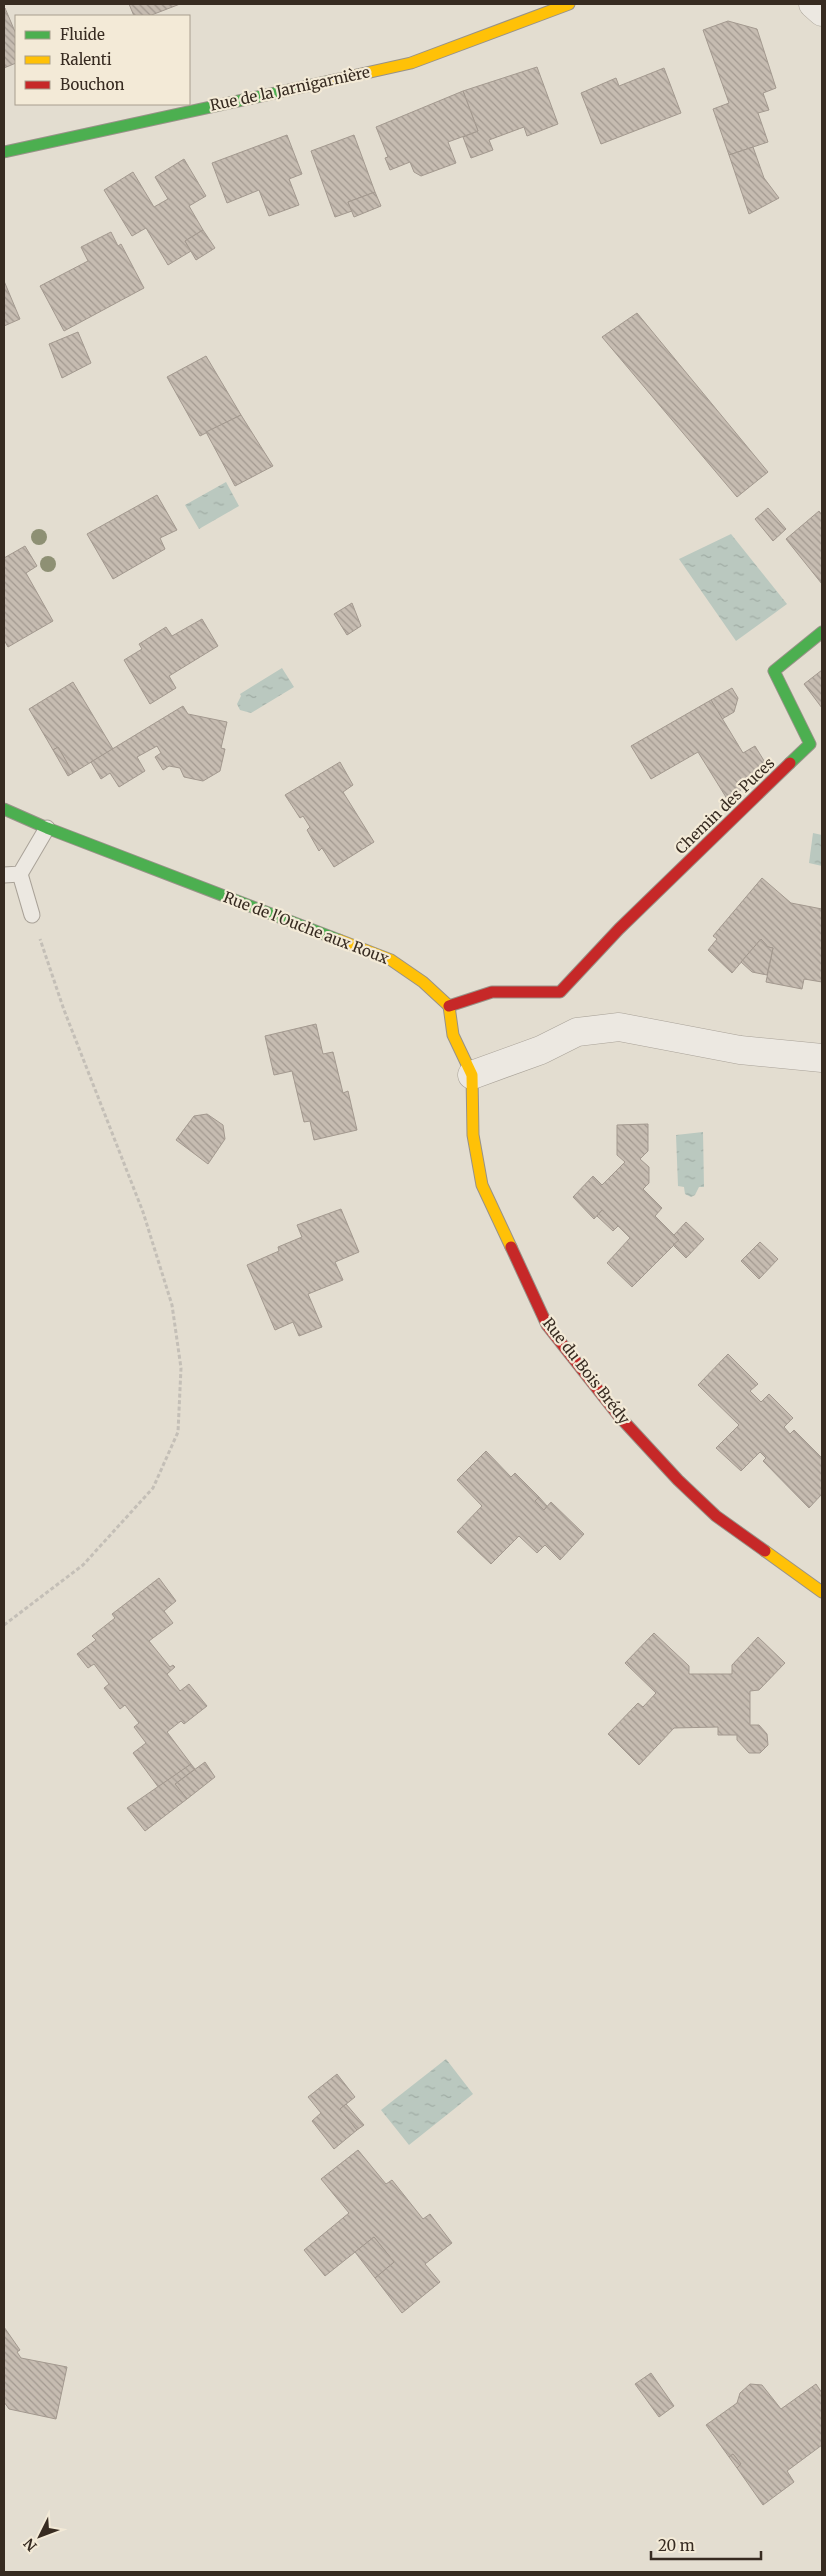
<svg xmlns="http://www.w3.org/2000/svg" width="826" height="2576" viewBox="0 0 826 2576" font-family="Merriweather,serif">
<style>
.water{fill:url(#water-ripples)}
.building{fill:url(#building-back-hatch);stroke:#a3998f}
.lines{fill:none;stroke-linecap:round;stroke-linejoin:round}
.lane-casing{stroke:#a9a298;stroke-width:17}
.street-casing{stroke:#a9a298;stroke-width:29}
.fast-casing{stroke:#989288;stroke-width:13}
.slow-casing{stroke:#989288;stroke-width:13}
.jam-casing{stroke:#989288;stroke-width:13}
.path{stroke:#c4bfb7;stroke-width:3;stroke-dasharray:4 2.5;stroke-linecap:butt}
.lane{stroke:#ece8e1;stroke-width:15}
.street{stroke:#ece8e1;stroke-width:28}
.fast{stroke:#4caf50;stroke-width:11}
.slow{stroke:#ffc107;stroke-width:11}
.jam{stroke:#c62828;stroke-width:11}
.tree{fill:#8e9074}
.labels{text-anchor:middle;stroke-width:4.5;stroke-linejoin:round;paint-order:stroke}
.street-label{font-size:15px;fill:#372b21;stroke:#f3ead7}
</style>
<defs>
<pattern id="water-ripples" width="26" height="14" patternUnits="userSpaceOnUse" patternTransform="scale(1.25)"><rect width="26" height="14" fill="#bac8bf"/><path d="M2 4q2-2 4 0t4 0M15 11q2-2 4 0t4 0" fill="none" stroke="#a0aca4"/></pattern>
<pattern id="building-back-hatch" width="6" height="6" patternUnits="userSpaceOnUse" patternTransform="scale(1.25)"><rect width="6" height="6" fill="#c6bcb1"/><path d="M-1 5l2 2M0 0l6 6M5-1l2 2" fill="none" stroke="#a29990"/></pattern>
</defs>
<rect width="100%" height="100%" fill="#e3ddd0"/>
<g class="water">
<polygon points="226,482 239,506 199,529 185,505"/>
<polygon points="731,534 787,604 736,641 679,559"/>
<polygon points="282,668 294,687 251,713 240,710 237,704 241,696 240,694"/>
<polygon points="813,833 822,835 822,866 809,863"/>
<polygon points="703,1132 704,1187 699,1187 695,1195 691,1197 685,1194 684,1187 678,1186 676,1135"/>
<polygon points="446,2059 473,2094 409,2145 381,2110"/>
</g>
<g class="building">
<polygon points="129,4 180,4 149,16 134,16"/>
<polygon points="5,8 16,34 16,63 4,68"/>
<polygon points="728,21 757,29 776,88 763,93 769,110 758,113 768,142 729,155 713,109 729,103 703,30"/>
<polygon points="537,67 558,124 527,136 524,127 489,140 493,150 471,158 463,137 478,131 463,91"/>
<polygon points="664,68 681,113 601,144 581,93 616,78 619,86"/>
<polygon points="463,91 478,131 448,142 456,163 421,176 414,172 410,162 390,170 385,158 388,157 376,127"/>
<polygon points="287,135 302,174 289,179 299,205 269,216 259,190 227,203 212,163"/>
<polygon points="354,135 375,192 348,202 352,211 335,217 311,151"/>
<polygon points="753,147 764,178 779,198 749,214 729,155"/>
<polygon points="184,159 206,196 189,206 203,230 185,241 191,251 168,265 146,228 132,236 104,190 133,172 154,207 168,199 155,177"/>
<polygon points="375,192 381,206 354,217 348,202"/>
<polygon points="203,230 215,248 196,260 185,241"/>
<polygon points="111,232 118,246 121,244 144,288 64,331 40,286 88,261 81,247"/>
<polygon points="4,281 20,319 4,326"/>
<polygon points="637,313 768,472 737,497 602,337"/>
<polygon points="78,332 91,363 62,378 49,344"/>
<polygon points="206,356 241,415 200,436 167,377"/>
<polygon points="241,415 273,466 235,486 206,432"/>
<polygon points="157,495 177,530 160,538 165,549 113,579 87,534"/>
<polygon points="768,508 786,529 773,541 755,519"/>
<polygon points="819,511 822,515 822,584 786,539"/>
<polygon points="25,546 37,566 26,573 53,621 8,647 4,640 4,558"/>
<polygon points="352,603 361,626 347,635 334,614"/>
<polygon points="202,619 218,646 169,676 176,688 150,704 124,660 142,649 139,644 166,627 172,636"/>
<polygon points="822,670 822,708 804,684"/>
<polygon points="73,682 113,749 73,773 58,747 53,750 29,709"/>
<polygon points="732,688 738,698 734,712 722,719 711,700"/>
<polygon points="711,700 743,753 755,746 766,764 729,802 698,752 651,779 631,746"/>
<polygon points="183,706 188,714 227,722 221,748 225,749 220,771 203,781 184,777 180,768 169,766 163,770 155,757 161,753 157,746 137,757 145,771 119,787 110,773 101,779 91,762"/>
<polygon points="58,747 73,773 68,776 53,750"/>
<polygon points="340,762 353,785 343,792 374,842 334,867 322,848 319,851 307,830 310,827 303,816 300,818 285,795"/>
<polygon points="762,878 791,903 822,909 822,982 804,979 802,989 766,982 773,948 768,947 761,939 732,973 708,950 717,939 713,936"/>
<polygon points="761,939 768,947 773,948 767,975 752,972 741,962"/>
<polygon points="316,1024 323,1054 333,1052 343,1093 348,1091 357,1130 314,1140 310,1121 304,1122 292,1071 274,1075 265,1036"/>
<polygon points="207,1114 223,1125 225,1139 208,1164 176,1140 194,1116"/>
<polygon points="648,1124 648,1151 640,1159 649,1167 649,1183 643,1189 662,1208 655,1216 679,1240 632,1287 607,1263 630,1238 602,1210 594,1219 573,1197 593,1176 602,1185 625,1162 617,1155 617,1125"/>
<polygon points="341,1209 359,1252 335,1262 343,1280 308,1294 322,1327 299,1336 293,1322 275,1330 247,1265 279,1251 278,1247 302,1237 297,1225"/>
<polygon points="602,1210 618,1226 613,1231 597,1216"/>
<polygon points="686,1222 704,1239 686,1258 673,1245 679,1240 674,1235"/>
<polygon points="760,1242 778,1259 759,1279 741,1261"/>
<polygon points="728,1354 758,1384 750,1391 761,1402 769,1394 793,1418 784,1427 790,1434 794,1430 822,1458 822,1494 809,1508 763,1461 766,1458 760,1452 741,1471 716,1448 739,1425 698,1385"/>
<polygon points="486,1451 511,1477 515,1473 539,1497 535,1501 544,1510 551,1502 584,1534 560,1560 545,1545 537,1553 519,1536 491,1564 457,1532 482,1506 457,1480"/>
<polygon points="539,1497 547,1506 544,1510 535,1501"/>
<polygon points="159,1578 176,1601 164,1611 173,1623 149,1641 170,1667 173,1665 175,1667 167,1674 180,1691 189,1684 207,1706 184,1724 181,1721 167,1732 191,1764 159,1788 133,1753 146,1743 134,1727 139,1723 125,1705 120,1709 104,1688 109,1684 94,1664 88,1668 77,1654 96,1640 92,1636 115,1618 112,1614"/>
<polygon points="654,1633 689,1666 689,1674 732,1674 732,1665 758,1637 785,1663 759,1690 750,1691 750,1725 759,1725 767,1734 768,1745 760,1753 749,1753 737,1740 737,1735 718,1735 718,1727 674,1728 639,1765 608,1734 638,1703 643,1707 656,1693 625,1663"/>
<polygon points="205,1762 215,1777 187,1799 175,1784"/>
<polygon points="191,1764 195,1769 175,1784 187,1799 145,1831 127,1808"/>
<polygon points="337,2074 355,2097 340,2109 357,2130 334,2149 312,2121 321,2113 308,2097"/>
<polygon points="346,2104 364,2125 357,2130 340,2109"/>
<polygon points="358,2150 386,2184 392,2180 423,2219 430,2214 452,2243 425,2264 440,2282 402,2313 375,2278 394,2262 374,2237 325,2276 304,2250 349,2213 321,2179"/>
<polygon points="374,2237 394,2262 375,2278 355,2252"/>
<polygon points="4,2327 20,2350 17,2352 21,2358 67,2367 56,2419 9,2409 4,2402"/>
<polygon points="651,2373 674,2406 659,2417 635,2384"/>
<polygon points="750,2384 762,2385 781,2409 816,2384 822,2393 822,2445 787,2471 794,2482 763,2505 737,2468 741,2464 733,2454 729,2457 706,2425 737,2403 740,2393"/>
<polygon points="733,2454 741,2464 737,2468 729,2457"/>
</g>
<g class="lines">
<g class="lane-casing">
<g id="lane">
<polyline points="20,874 32,915"/>
<polyline points="4,875 20,874 47,828"/>
</g>
</g>
<g class="street-casing">
<g id="street">
<polyline points="813,4 822,12"/>
<polyline points="472,1075 541,1050 577,1032 619,1027 740,1050 822,1058"/>
</g>
</g>
<g class="fast-casing">
<g id="fast">
<polyline points="4,152 330,81"/>
<polyline points="790,763 810,744 774,671 822,632"/>
<polyline points="4,809 47,828 339,940"/>
</g>
</g>
<g class="slow-casing">
<g id="slow">
<polyline points="330,81 411,63 569,4"/>
<polyline points="339,940 391,960 423,982 449,1006"/>
<polyline points="449,1006 453,1035 472,1075 473,1135 482,1185 511,1247"/>
<polyline points="765,1551 822,1592"/>
</g>
</g>
<g class="jam-casing">
<g id="jam">
<polyline points="449,1006 492,992 560,992 619,929 790,763"/>
<polyline points="511,1247 547,1325 618,1415 678,1480 716,1516 765,1551"/>
</g>
</g>
<polyline class="path" points="4,1625 83,1565 153,1488 178,1432 181,1368 172,1305 143,1212 64,1010 40,939"/>
<use href="#lane" class="lane"/>
<use href="#street" class="street"/>
<use href="#fast" class="fast"/>
<use href="#slow" class="slow"/>
<use href="#jam" class="jam"/>
</g>
<g class="tree">
<circle cx="39" cy="537" r="8"/>
<circle cx="48" cy="564" r="8"/>
</g>
<g class="labels">
<g class="street-label">
<text transform="translate(290 89) rotate(-12)" y="5">Rue de la Jarnigarnière</text>
<text transform="translate(725 806) rotate(-44)" y="5">Chemin des Puces</text>
<text transform="translate(306 928) rotate(21)" y="5">Rue de l'Ouche aux Roux</text>
<text transform="translate(586 1371) rotate(52)" y="5">Rue du Bois Brédy</text>
</g>
</g>
<rect width="826" height="2576" fill="none" stroke="#372b21" stroke-width="10"/>
<rect x="15" y="15" width="175" height="90" fill="#f3ead7" stroke="#a89e8e"/>
<rect x="25" y="31" width="25" height="8" fill="#4caf50" stroke="#a89e8e"/>
<text x="60" y="40" font-size="15" fill="#372b21">Fluide</text>
<rect x="25" y="56" width="25" height="8" fill="#ffc107" stroke="#a89e8e"/>
<text x="60" y="65" font-size="15" fill="#372b21">Ralenti</text>
<rect x="25" y="81" width="25" height="8" fill="#c62828" stroke="#a89e8e"/>
<text x="60" y="90" font-size="15" fill="#372b21">Bouchon</text>
<g transform="translate(40 2536) rotate(228)" stroke="#f3ead7" stroke-width="4" paint-order="stroke">
<path d="M0-4L9 19L0 12L-9 19Z" fill="#372b21"/>
<text y="-8" font-size="14" font-weight="bold" text-anchor="middle" fill="#372b21">N</text>
</g>
<path d="M651 2551v8h110v-8" fill="none" stroke="#372b21" stroke-width="2.5"/>
<text x="658" y="2551" font-size="15" fill="#372b21" stroke="#f3ead7" stroke-width="4" paint-order="stroke">20 m</text>
</svg>
